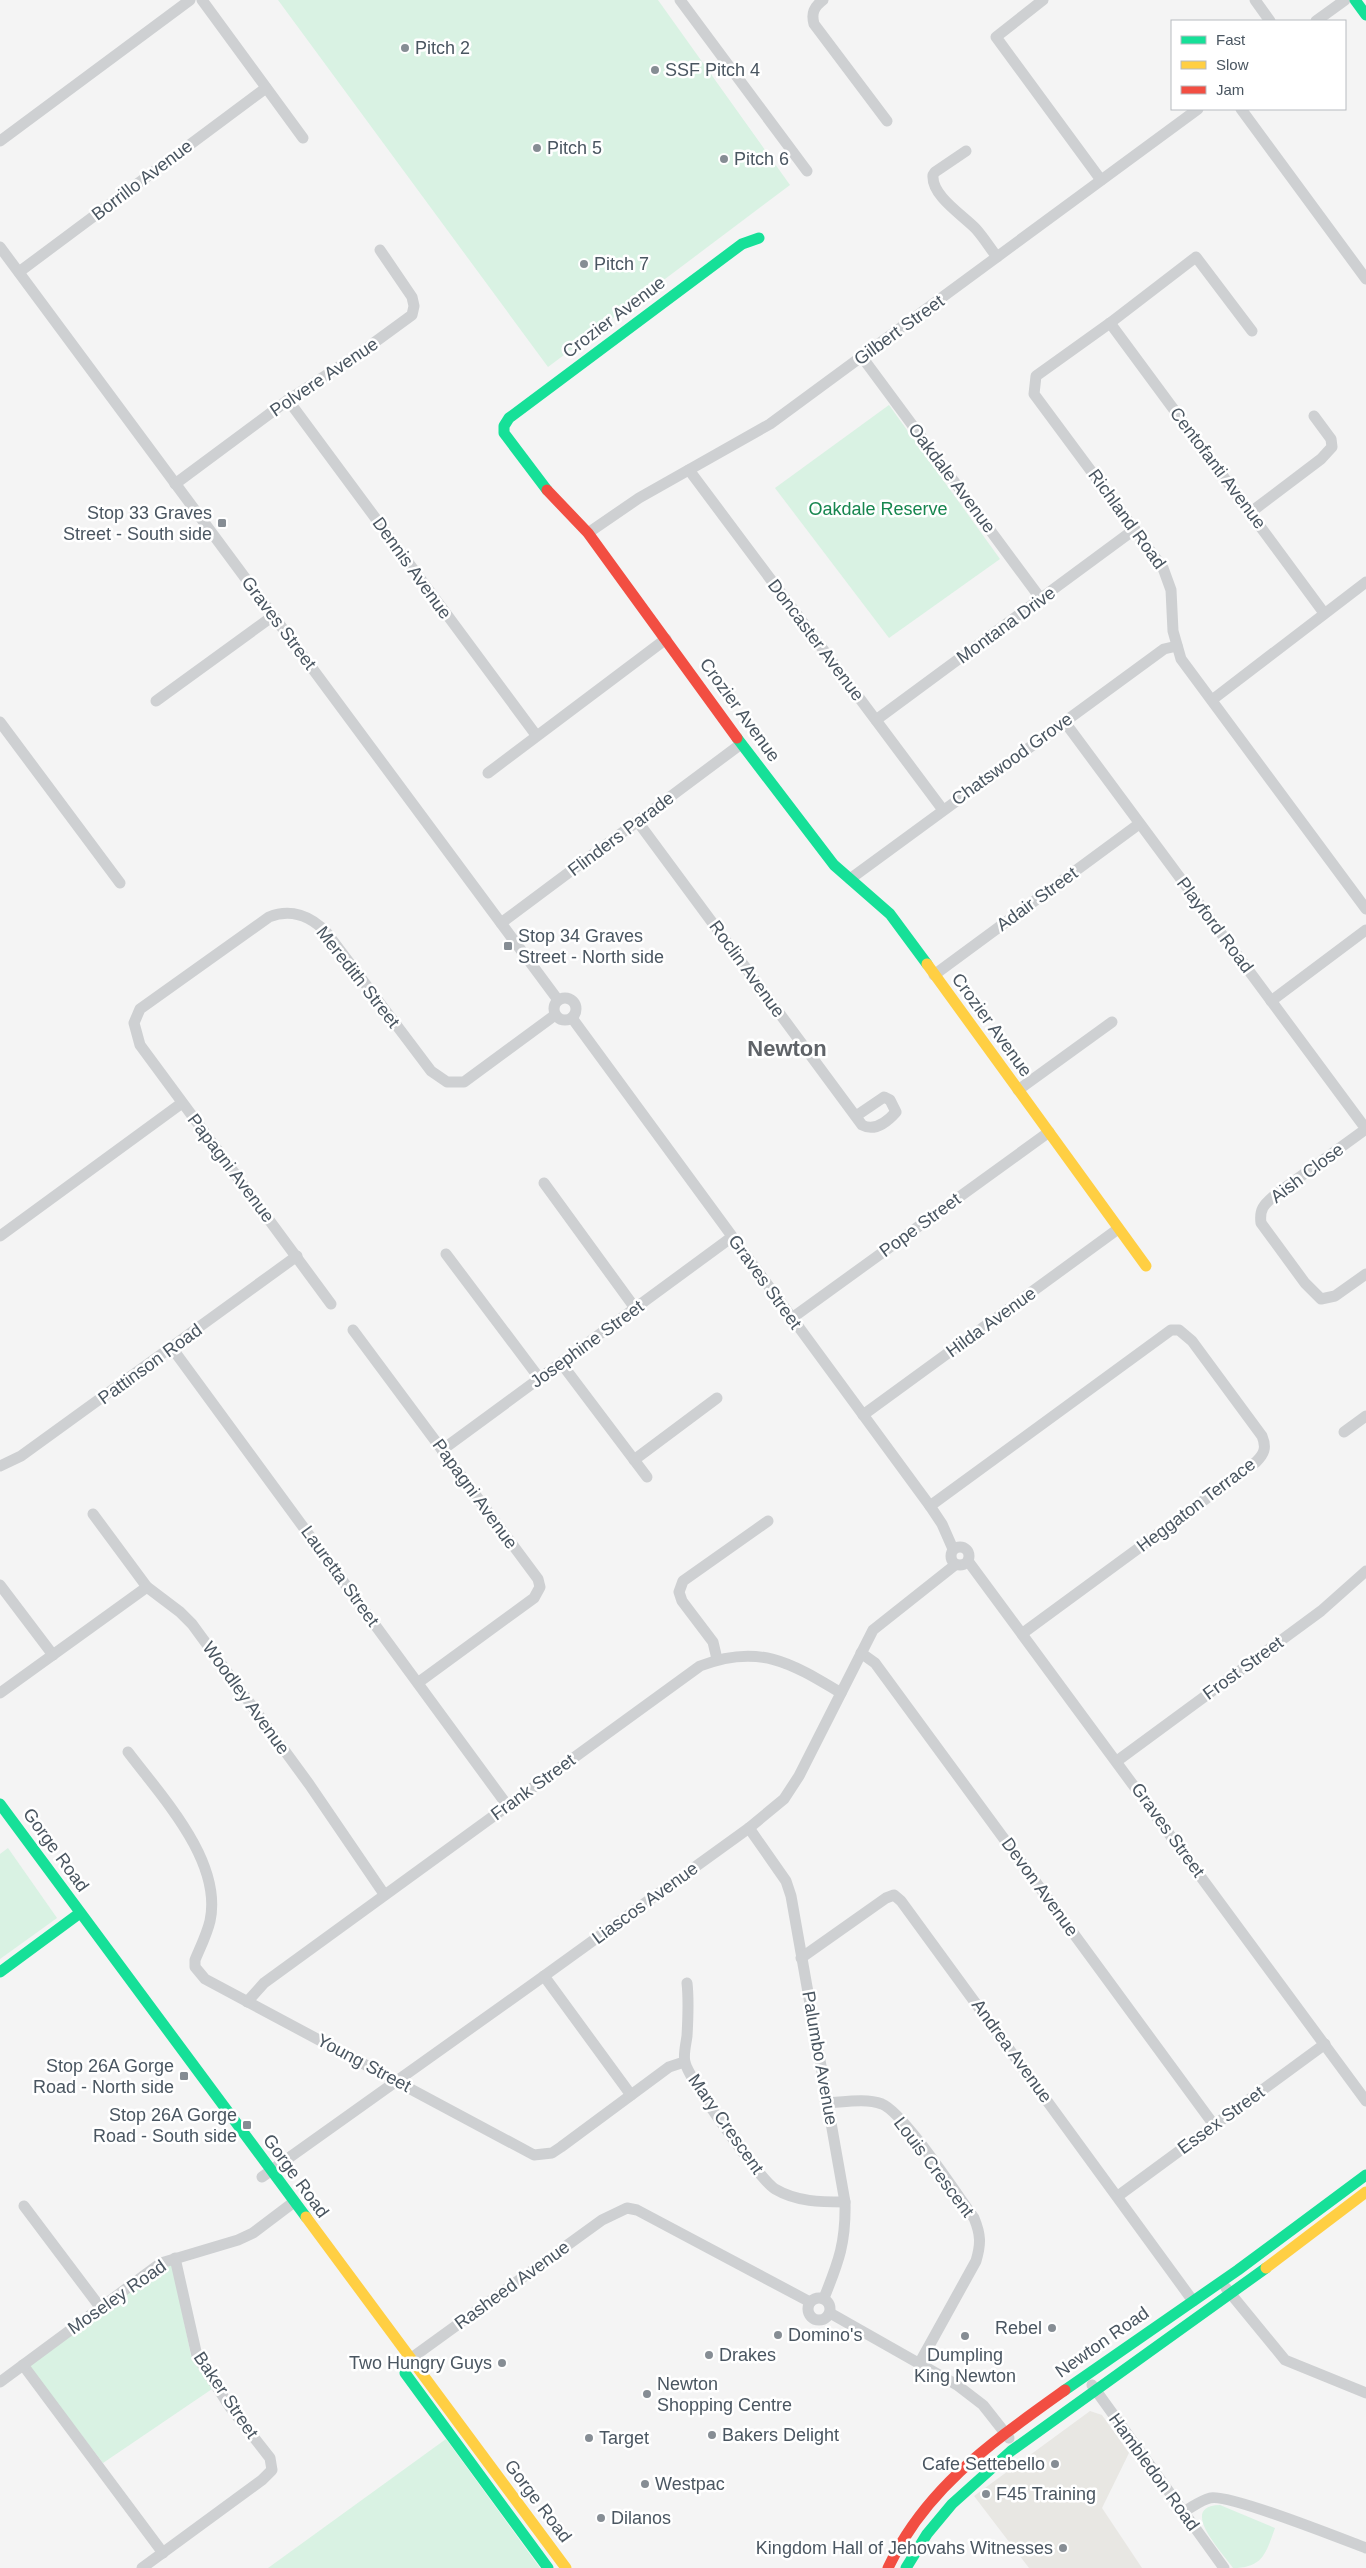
<svg xmlns="http://www.w3.org/2000/svg" width="1366" height="2568" viewBox="0 0 1366 2568" font-family="Helvetica,sans-serif">
<style>
.commercial{fill:#e8e7e3}
.green{fill:#d9f2e3}
.lines{fill:none;stroke-linecap:round;stroke-linejoin:round}
.street{stroke:#ced0d2;stroke-width:11}
.fast{stroke:#16e098;stroke-width:11}
.slow{stroke:#ffcf43;stroke-width:11}
.jam{stroke:#f24e42;stroke-width:11}
.poi-dot{fill:#868d94;stroke:#fff;stroke-width:2}
.labels{text-anchor:middle;stroke-width:5;stroke-linejoin:round;paint-order:stroke}
.poi-label{font-size:18px;fill:#4a5661;stroke:#fff;text-anchor:start}
.street-label{font-size:18px;fill:#4a5661;stroke:#fff}
.park-label{font-size:18px;fill:#17864f;stroke:#fff}
.district-label{font-size:22px;font-weight:bold;fill:#5f6368;stroke:#fff}
</style>
<rect width="100%" height="100%" fill="#f4f4f4"/>
<polygon class="commercial" points="1090,2411 1102,2415 1129,2453 1102,2508 1142,2568 1029,2568 974,2496"/>
<g class="green">
<polygon points="278,0 658,0 790,185 548,367"/>
<polygon points="889,405 1000,559 889,638 775,488"/>
<polygon points="8,1848 57,1918 0,1959 0,1854"/>
<polygon points="172,2264 191,2355 212,2389 103,2463 29,2366 143,2280"/>
<polygon points="446,2439 540,2568 268,2568"/>
<path d="M1220,2505L1275,2528C1266,2553 1263,2568 1233,2568C1223,2553 1177,2506 1220,2505Z"/>
</g>
<g class="lines">
<g class="street">
<polyline points="202,0 303,138"/>
<polyline points="680,0 807,171"/>
<path d="M823,0C814,7 811,13 814,24L887,121"/>
<polyline points="1043,0 996,37 1101,180"/>
<polyline points="1255,0 1270,21"/>
<polyline points="1316,21 1345,0"/>
<polyline points="1241,109 1366,279"/>
<polyline points="0,141 190,0"/>
<path d="M966,151L935,172L933,175C931,196 964,216 976,229C984,238 990,248 997,257"/>
<polyline points="0,247 558,1000"/>
<polyline points="19,272 266,88"/>
<polyline points="1110,323 1324,613"/>
<polyline points="1252,331 1196,257 1110,323 1036,376 1034,394 1163,568 1171,590 1173,631 1181,659 1366,909"/>
<polyline points="862,357 1041,599"/>
<polyline points="288,400 536,735"/>
<polyline points="689,470 943,810"/>
<polyline points="175,484 288,400 360,353 412,315 414,306 412,297 380,250"/>
<polyline points="1251,512 1321,459 1332,447 1331,439 1314,416"/>
<polyline points="588,533 639,498 770,424 1198,109"/>
<polyline points="1212,700 1366,582"/>
<polyline points="156,701 273,616"/>
<polyline points="876,720 1135,529"/>
<path d="M1064,721L1366,1129L1275,1195C1265,1204 1259,1208 1261,1223L1305,1283L1321,1299L1335,1296L1366,1274"/>
<polyline points="0,722 120,883"/>
<polyline points="488,773 666,639"/>
<path d="M638,822L862,1125C875,1132 888,1121 896,1112L890,1100L884,1097L856,1116"/>
<polyline points="850,879 1164,649 1177,646"/>
<polyline points="501,923 741,744"/>
<polyline points="934,975 1139,824"/>
<circle cx="565" cy="1009" r="11"/>
<polyline points="1271,1001 1366,930"/>
<polyline points="572,1018 930,1506 942,1524 953,1549"/>
<polyline points="1018,1090 1112,1022"/>
<polyline points="544,1183 635,1308"/>
<polyline points="0,1236 182,1103"/>
<polyline points="446,1254 540,1379"/>
<path d="M331,1304L140,1045L134,1023L140,1009L269,917C291,908 311,916 327,933L431,1071L447,1082H464L555,1015"/>
<polyline points="792,1318 1049,1132"/>
<polyline points="353,1330 538,1579 540,1587 534,1598 419,1682"/>
<polyline points="172,1348 507,1805"/>
<polyline points="561,1363 647,1477"/>
<polyline points="863,1415 1118,1229"/>
<polyline points="1344,1432 1366,1416"/>
<polyline points="442,1450 732,1237"/>
<polyline points="634,1460 717,1398"/>
<polyline points="0,1466 21,1456 297,1256"/>
<path d="M930,1506L1171,1330H1179L1192,1341L1262,1436C1267,1448 1264,1454 1256,1462L1023,1633"/>
<polyline points="93,1514 147,1587 180,1612 192,1624 309,1784 384,1894"/>
<circle cx="960" cy="1556" r="9"/>
<polyline points="968,1561 1366,2101"/>
<polyline points="0,1585 53,1655"/>
<polyline points="861,1653 875,1663 1214,2125"/>
<polyline points="717,1659 713,1642 682,1601 679,1592 683,1581 768,1521"/>
<polyline points="0,1693 147,1587"/>
<path d="M128,1752C161,1796 223,1861 210,1921C207,1934 200,1948 195,1960V1967L205,1979L534,2155L552,2153L561,2147L669,2067L684,2062"/>
<polyline points="1117,1761 1321,1611 1366,1571"/>
<path d="M749,1828L786,1881L791,1896L845,2202C846,2242 839,2261 824,2298"/>
<polyline points="801,1958 886,1898 894,1895 901,1901 1193,2301"/>
<polyline points="544,1976 631,2095"/>
<path d="M687,1983C689,2001 688,2018 687,2036C686,2044 683,2055 685,2062C688,2079 761,2181 775,2189C797,2202 821,2202 845,2202"/>
<path d="M247,2002L264,1983L700,1666C759,1643 791,1663 841,1693"/>
<path d="M828,2103C845,2102 866,2098 882,2104C904,2113 957,2195 974,2218C981,2235 981,2244 976,2261L919,2364"/>
<polyline points="262,2177 544,1976 749,1828 784,1799 799,1776 873,1630 955,1565"/>
<polyline points="1118,2196 1325,2044"/>
<polyline points="24,2206 100,2307"/>
<polyline points="1226,2288 1285,2360 1366,2393"/>
<circle cx="819" cy="2309" r="11"/>
<polyline points="830,2313 957,2385 983,2405 1009,2438"/>
<polyline points="406,2362 602,2220 627,2208 637,2210 810,2302"/>
<polyline points="23,2365 163,2553"/>
<polyline points="0,2382 161,2263 238,2240 253,2233 294,2202"/>
<polyline points="1092,2385 1224,2568"/>
<path d="M1183,2512C1191,2508 1201,2500 1210,2498C1227,2493 1342,2539 1366,2548"/>
<polyline points="142,2568 262,2480 272,2470 270,2458 230,2407 197,2356 175,2258"/>
</g>
<g class="fast">
<polyline points="1355,0 1366,15"/>
<polyline points="547,490 504,433 504,426 509,418 742,244 759,238"/>
<polyline points="737,738 834,865 890,914 927,964"/>
<polyline points="0,1804 306,2217"/>
<polyline points="0,1972 80,1913"/>
<polyline points="405,2373 548,2568"/>
<polyline points="1065,2390 1238,2270 1366,2175"/>
<polyline points="906,2568 927,2534 952,2504 1011,2451 1266,2268"/>
</g>
<g class="slow">
<polyline points="927,964 1146,1266"/>
<polyline points="306,2217 566,2568"/>
<polyline points="1266,2268 1366,2192"/>
</g>
<g class="jam">
<polyline points="547,490 588,533 737,738"/>
<path d="M888,2568C926,2487 994,2441 1065,2390"/>
</g>
</g>
<g class="poi-dot">
<circle cx="405" cy="48" r="5"/>
<circle cx="655" cy="70" r="5"/>
<circle cx="537" cy="148" r="5"/>
<circle cx="724" cy="159" r="5"/>
<circle cx="584" cy="264" r="5"/>
<rect x="217" y="518" width="10" height="10" rx="2.5"/>
<rect x="503" y="941" width="10" height="10" rx="2.5"/>
<rect x="179" y="2071" width="10" height="10" rx="2.5"/>
<rect x="242" y="2120" width="10" height="10" rx="2.5"/>
<circle cx="1052" cy="2328" r="5"/>
<circle cx="778" cy="2335" r="5"/>
<circle cx="965" cy="2336" r="5"/>
<circle cx="709" cy="2355" r="5"/>
<circle cx="502" cy="2363" r="5"/>
<circle cx="647" cy="2394" r="5"/>
<circle cx="712" cy="2435" r="5"/>
<circle cx="589" cy="2438" r="5"/>
<circle cx="1055" cy="2464" r="5"/>
<circle cx="645" cy="2484" r="5"/>
<circle cx="986" cy="2494" r="5"/>
<circle cx="601" cy="2518" r="5"/>
<circle cx="1063" cy="2548" r="5"/>
</g>
<g class="labels">
<g class="poi-label">
<text x="415" y="54">Pitch 2</text>
<text x="665" y="76">SSF Pitch 4</text>
<text x="547" y="154">Pitch 5</text>
<text x="734" y="165">Pitch 6</text>
<text x="594" y="270">Pitch 7</text>
<text x="212" y="519" text-anchor="end">Stop 33 Graves<tspan x="212" dy="21">Street - South side</tspan></text>
<text x="518" y="942">Stop 34 Graves<tspan x="518" dy="21">Street - North side</tspan></text>
<text x="174" y="2072" text-anchor="end">Stop 26A Gorge<tspan x="174" dy="21">Road - North side</tspan></text>
<text x="237" y="2121" text-anchor="end">Stop 26A Gorge<tspan x="237" dy="21">Road - South side</tspan></text>
<text x="1042" y="2334" text-anchor="end">Rebel</text>
<text x="788" y="2341">Domino's</text>
<text x="719" y="2361">Drakes</text>
<text x="965" y="2361" text-anchor="middle">Dumpling<tspan x="965" dy="21">King Newton</tspan></text>
<text x="492" y="2369" text-anchor="end">Two Hungry Guys</text>
<text x="657" y="2390">Newton<tspan x="657" dy="21">Shopping Centre</tspan></text>
<text x="722" y="2441">Bakers Delight</text>
<text x="599" y="2444">Target</text>
<text x="1045" y="2470" text-anchor="end">Cafe Settebello</text>
<text x="655" y="2490">Westpac</text>
<text x="996" y="2500">F45 Training</text>
<text x="611" y="2524">Dilanos</text>
<text x="1053" y="2554" text-anchor="end">Kingdom Hall of Jehovahs Witnesses</text>
</g>
<g class="street-label">
<text transform="translate(142 180) rotate(-37)" y="6">Borrillo Avenue</text>
<text transform="translate(614 317) rotate(-37)" y="6">Crozier Avenue</text>
<text transform="translate(899 330) rotate(-36)" y="6">Gilbert Street</text>
<text transform="translate(324 377) rotate(-34)" y="6">Polvere Avenue</text>
<text transform="translate(1218 468) rotate(53)" y="6">Centofanti Avenue</text>
<text transform="translate(952 478) rotate(53)" y="6">Oakdale Avenue</text>
<text transform="translate(1127 519) rotate(54)" y="6">Richland Road</text>
<text transform="translate(412 568) rotate(54)" y="6">Dennis Avenue</text>
<text transform="translate(279 623) rotate(53)" y="6">Graves Street</text>
<text transform="translate(1006 625) rotate(-36)" y="6">Montana Drive</text>
<text transform="translate(816 640) rotate(53)" y="6">Doncaster Avenue</text>
<text transform="translate(740 710) rotate(54)" y="6">Crozier Avenue</text>
<text transform="translate(1012 759) rotate(-36)" y="6">Chatswood Grove</text>
<text transform="translate(621 834) rotate(-37)" y="6">Flinders Parade</text>
<text transform="translate(1037 899) rotate(-36)" y="6">Adair Street</text>
<text transform="translate(1215 925) rotate(53)" y="6">Playford Road</text>
<text transform="translate(747 969) rotate(54)" y="6">Roclin Avenue</text>
<text transform="translate(358 977) rotate(52)" y="6">Meredith Street</text>
<text transform="translate(992 1025) rotate(54)" y="6">Crozier Avenue</text>
<text transform="translate(231 1168) rotate(53)" y="6">Papagni Avenue</text>
<text transform="translate(1307 1173) rotate(-37)" y="6">Aish Close</text>
<text transform="translate(920 1225) rotate(-36)" y="6">Pope Street</text>
<text transform="translate(765 1282) rotate(54)" y="6">Graves Street</text>
<text transform="translate(991 1322) rotate(-36)" y="6">Hilda Avenue</text>
<text transform="translate(587 1344) rotate(-36)" y="6">Josephine Street</text>
<text transform="translate(150 1364) rotate(-36)" y="6">Pattinson Road</text>
<text transform="translate(475 1494) rotate(54)" y="6">Papagni Avenue</text>
<text transform="translate(1196 1505) rotate(-37)" y="6">Heggaton Terrace</text>
<text transform="translate(340 1576) rotate(54)" y="6">Lauretta Street</text>
<text transform="translate(1243 1668) rotate(-36)" y="6">Frost Street</text>
<text transform="translate(246 1698) rotate(54)" y="6">Woodley Avenue</text>
<text transform="translate(533 1787) rotate(-36)" y="6">Frank Street</text>
<text transform="translate(1168 1830) rotate(54)" y="6">Graves Street</text>
<text transform="translate(56 1850) rotate(54)" y="6">Gorge Road</text>
<text transform="translate(1040 1887) rotate(54)" y="6">Devon Avenue</text>
<text transform="translate(645 1903) rotate(-36)" y="6">Liascos Avenue</text>
<text transform="translate(1012 2051) rotate(54)" y="6">Andrea Avenue</text>
<text transform="translate(820 2058) rotate(80)" y="6">Palumbo Avenue</text>
<text transform="translate(364 2063) rotate(28)" y="6">Young Street</text>
<text transform="translate(1221 2120) rotate(-36)" y="6">Essex Street</text>
<text transform="translate(726 2124) rotate(55)" y="6">Mary Crescent</text>
<text transform="translate(934 2167) rotate(53)" y="6">Louis Crescent</text>
<text transform="translate(296 2176) rotate(54)" y="6">Gorge Road</text>
<text transform="translate(512 2285) rotate(-36)" y="6">Rasheed Avenue</text>
<text transform="translate(117 2297) rotate(-35)" y="6">Moseley Road</text>
<text transform="translate(1102 2342) rotate(-35)" y="6">Newton Road</text>
<text transform="translate(226 2395) rotate(56)" y="6">Baker Street</text>
<text transform="translate(1154 2472) rotate(54)" y="6">Hambledon Road</text>
<text transform="translate(538 2501) rotate(53)" y="6">Gorge Road</text>
</g>
<g class="park-label">
<text x="878" y="515">Oakdale Reserve</text>
</g>
<g class="district-label">
<text x="787" y="1056">Newton</text>
</g>
</g>
<rect x="1171" y="20" width="175" height="90" fill="#ffffff" stroke="#b7bbc0"/>
<rect x="1181" y="36" width="25" height="8" fill="#16e098" stroke="#b7bbc0"/>
<text x="1216" y="45" font-size="15" fill="#4a5661">Fast</text>
<rect x="1181" y="61" width="25" height="8" fill="#ffcf43" stroke="#b7bbc0"/>
<text x="1216" y="70" font-size="15" fill="#4a5661">Slow</text>
<rect x="1181" y="86" width="25" height="8" fill="#f24e42" stroke="#b7bbc0"/>
<text x="1216" y="95" font-size="15" fill="#4a5661">Jam</text>
</svg>
